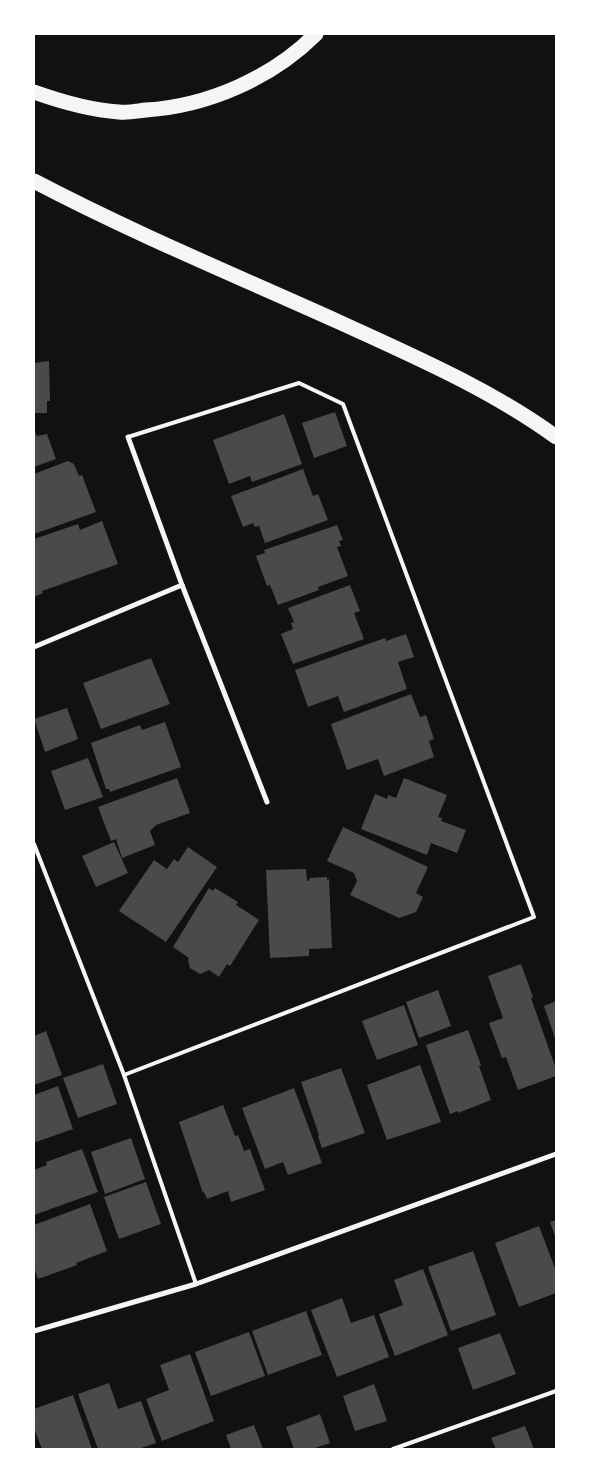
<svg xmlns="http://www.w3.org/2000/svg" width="590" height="1483" viewBox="0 0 590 1483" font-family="Commissioner,sans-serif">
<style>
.building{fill:#4a4a4a}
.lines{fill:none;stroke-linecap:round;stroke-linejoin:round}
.service{stroke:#f5f5f5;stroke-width:4}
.minor{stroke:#f5f5f5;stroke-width:5}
.motorway{stroke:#f5f5f5;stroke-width:15}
</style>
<rect width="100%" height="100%" fill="#111"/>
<g class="building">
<polygon points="49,361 50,401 47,401 47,413 34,413 34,363"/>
<polygon points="335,412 347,446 314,458 302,423"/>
<polygon points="284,414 302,464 252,482 250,476 229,484 213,440"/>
<polygon points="34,430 37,436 47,434 56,459 34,467"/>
<polygon points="68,461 74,464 79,476 82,475 96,512 34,534 34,474"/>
<polygon points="303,469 313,496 318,494 328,520 265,543 259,526 255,527 253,523 243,527 231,496"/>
<polygon points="102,521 118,564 42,591 43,593 34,597 34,539 78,524 80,530"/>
<polygon points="337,525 343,540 339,541 341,546 337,547 348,576 318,587 319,590 278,605 270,585 267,586 256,556 265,553 264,550"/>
<polygon points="350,585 360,611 354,613 364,639 293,664 281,634 293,629 291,623 294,622 288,608"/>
<polygon points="406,634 414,657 398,662 407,689 344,712 338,696 308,707 295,670 385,638 386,641"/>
<polygon points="151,658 170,704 101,729 83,683"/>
<polygon points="411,694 420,717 426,715 434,739 429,741 434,757 384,776 378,759 347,770 331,724"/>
<polygon points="67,708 78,739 45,752 34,719"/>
<polygon points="165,722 181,767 110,792 109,789 106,789 91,743 140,725 142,730"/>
<polygon points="88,758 103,797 65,810 51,771"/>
<polygon points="177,778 190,813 156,825 150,831 155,845 122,858 116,839 111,841 98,807"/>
<polygon points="404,778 447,795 438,817 442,818 441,821 466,830 457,853 431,843 427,855 361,829 375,794 387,799 388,795 396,798"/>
<polygon points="343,827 428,867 416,893 423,897 416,912 399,918 350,895 357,881 354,873 327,861"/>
<polygon points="114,842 128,873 96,887 82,856"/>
<polygon points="188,847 217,867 166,942 119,911 154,860 167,869 174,859 178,862"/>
<polygon points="306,869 307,881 310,880 309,878 327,877 327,880 329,879 332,948 309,949 309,956 270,958 266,870"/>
<polygon points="209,888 213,891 215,888 238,902 236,905 259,920 230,966 227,964 219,977 209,970 200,974 190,968 188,960 189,958 173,947"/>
<polygon points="521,964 533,997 531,998 556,1069 556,1076 518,1090 506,1057 502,1058 489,1023 503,1018 488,976"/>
<polygon points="438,990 451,1026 419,1038 406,1002"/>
<polygon points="556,1001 556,1041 544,1006"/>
<polygon points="404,1005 418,1045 377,1060 362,1021"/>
<polygon points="468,1030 481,1065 479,1066 491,1100 458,1113 458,1111 450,1114 426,1045"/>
<polygon points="46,1031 62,1075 34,1085 34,1036"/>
<polygon points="103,1064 117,1104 78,1118 63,1078"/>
<polygon points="420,1065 441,1122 387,1140 367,1085"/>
<polygon points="341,1068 365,1133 322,1148 318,1136 319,1135 301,1082"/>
<polygon points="58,1086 73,1129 36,1142 34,1141 34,1095"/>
<polygon points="294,1088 322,1163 288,1175 283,1162 265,1169 242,1108"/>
<polygon points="223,1105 235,1136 238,1135 244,1151 250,1149 265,1190 231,1202 228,1191 207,1199 204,1192 203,1193 179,1122"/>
<polygon points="131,1138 145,1179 105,1194 91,1152"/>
<polygon points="82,1149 98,1192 34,1215 34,1170 47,1165 46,1162"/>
<polygon points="146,1182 161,1224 119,1239 104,1197"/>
<polygon points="90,1204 107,1251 76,1263 77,1265 38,1279 34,1267 34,1225"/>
<polygon points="556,1220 556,1239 550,1222"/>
<polygon points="539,1226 556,1271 556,1293 519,1307 495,1243"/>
<polygon points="473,1251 496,1315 451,1331 428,1267"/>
<polygon points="423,1269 448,1335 395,1356 379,1314 403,1305 394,1280"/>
<polygon points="342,1298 351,1323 374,1315 389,1357 337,1377 311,1310"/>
<polygon points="306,1311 322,1355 268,1375 252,1331"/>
<polygon points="249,1332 265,1376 211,1396 195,1352"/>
<polygon points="500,1333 516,1374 473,1390 458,1348"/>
<polygon points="190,1354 214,1421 162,1441 146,1399 169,1390 160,1365"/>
<polygon points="109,1383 118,1409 141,1401 156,1443 138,1449 98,1449 78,1394"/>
<polygon points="374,1384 387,1421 355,1431 343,1396"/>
<polygon points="73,1395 92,1449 42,1449 34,1428 34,1409"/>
<polygon points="320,1414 330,1443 312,1449 294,1449 286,1427"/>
<polygon points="254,1425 263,1449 231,1449 226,1435"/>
<polygon points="525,1426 534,1449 496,1449 491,1438"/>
</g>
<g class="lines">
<g class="service">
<polyline points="34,844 124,1075 534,917 343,404 299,383 128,437"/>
<polyline points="124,1075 196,1284"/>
<polyline points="393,1449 556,1391"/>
</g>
<g class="minor">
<polyline points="128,437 182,585 267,802"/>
<polyline points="34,647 182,585"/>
<polyline points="34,1331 196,1284 556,1154"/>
</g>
<g class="motorway">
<path d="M34,92C62,102 89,110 119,112C128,113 137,111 146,110C208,106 272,78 316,34"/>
<path d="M34,181C133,233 237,276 339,322C413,356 490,389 556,437"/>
</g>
</g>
<rect width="590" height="1483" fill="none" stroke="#ffffff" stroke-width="70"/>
</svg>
